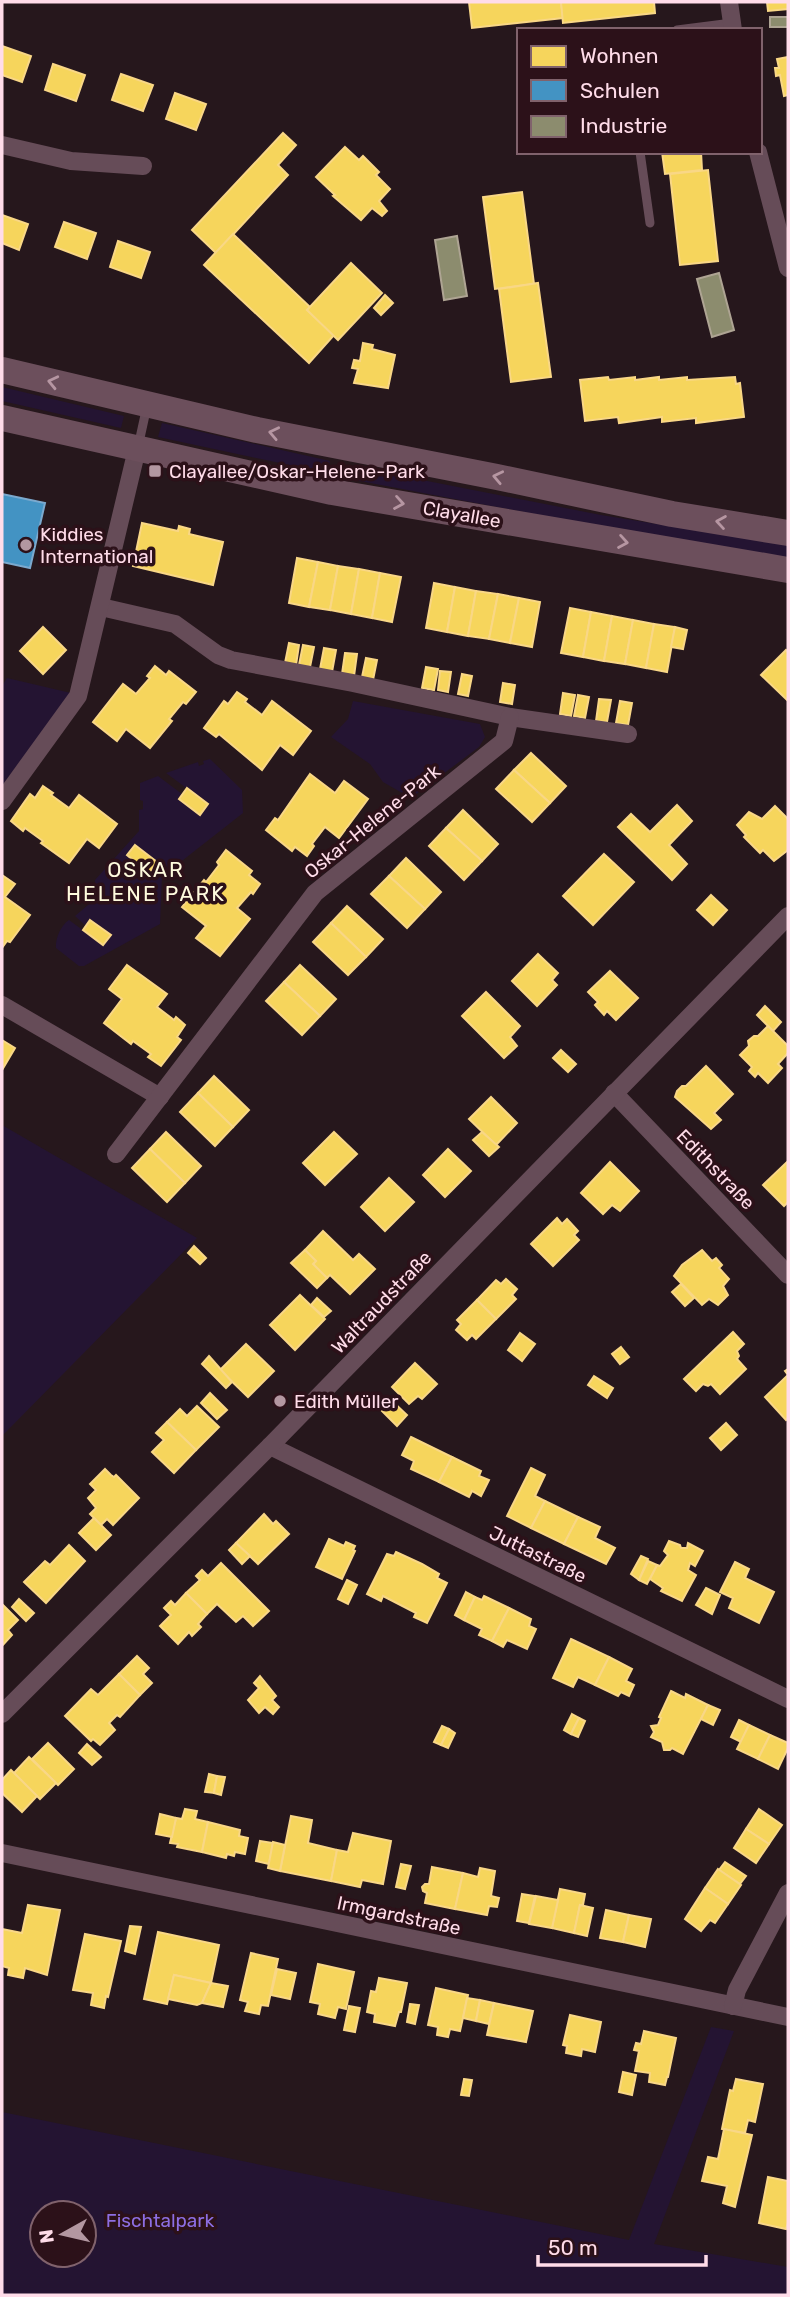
<svg xmlns="http://www.w3.org/2000/svg" width="790" height="2297" viewBox="0 0 790 2297" font-family="Rubik,sans-serif">
<style>
.green{fill:#241432;fill-rule:evenodd}
.homes{fill:#f6d55c;stroke:#f9d786;stroke-width:2}
.schools{fill:#4393c3;stroke:#7ba9ce;stroke-width:2}
.industry{fill:#8c8c6e;stroke:#aea493;stroke-width:2}
.lines{fill:none;stroke-linecap:round;stroke-linejoin:round}
.lane{stroke:#664c58;stroke-width:9}
.street{stroke:#664c58;stroke-width:18}
.secondary{stroke:#6c4f5c;stroke-width:26}
.oneway{stroke:#b696a2}
.poi-dot{fill:#b397a1;stroke:#2c1119;stroke-width:2.5}
.labels{text-anchor:middle;stroke-width:7;stroke-linejoin:round;paint-order:stroke}
.poi-label{font-size:19px;fill:#ffdce9;stroke:#2c1119;text-anchor:start}
.street-label{font-size:19px;fill:#ffdce9;stroke:#2c1119}
.park-label{font-size:19px;fill:#8d6ee2;stroke:#2c1119}
.neighbourhood-label{font-size:21px;letter-spacing:2px;fill:#fffbde;stroke:#2c1119}
</style>
<rect width="100%" height="100%" fill="#26171c"/>
<g class="green">
<polygon points="2,387 124,416 121,428 2,401"/>
<polygon points="162,423 330,461 327,473 158,437"/>
<polygon points="346,465 601,515 788,545 788,558 603,527 344,478"/>
<polygon points="7,678 71,693 2,786 2,686"/>
<polygon points="353,701 480,724 485,737 479,747 411,798 383,782 370,764 331,737 348,719"/>
<path d="M210,759L242,790L243,813L169,871L135,845L127,856L149,872L153,867L162,875L160,924L84,966H79L56,948C55,939 61,925 69,920L103,945L111,935L90,920L86,926L75,916L94,900L95,880L139,831V810L143,809V801L140,800V783L158,776L182,794L179,799L201,814L208,804L166,773L198,762L199,766L204,764L203,761Z"/>
<polygon points="2,1125 197,1238 2,1436"/>
<path d="M711,2027L734,2031L654,2244L788,2267V2295H2V2112L629,2240ZM42,2213H84V2255H42Z"/>
</g>
<g class="homes">
<polygon points="469,2 561,2 563,18 472,28"/>
<polygon points="561,2 654,2 655,13 563,23"/>
<polygon points="767,2 788,2 788,9 768,11"/>
<polygon points="2,46 31,56 22,82 2,75"/>
<polygon points="788,57 788,95 784,96 780,75 776,76 775,68 779,68 777,59"/>
<polygon points="53,64 85,75 76,101 45,90"/>
<polygon points="121,74 153,85 143,111 112,100"/>
<polygon points="175,93 206,104 196,130 166,119"/>
<polygon points="283,133 296,145 278,165 288,175 216,253 192,230"/>
<polygon points="345,147 359,160 363,156 379,172 376,175 390,189 379,201 387,211 382,216 372,208 361,220 333,196 335,195 316,177"/>
<polygon points="662,152 701,152 702,170 665,174"/>
<polygon points="708,170 718,261 680,265 670,174"/>
<polygon points="522,192 534,284 495,289 483,197"/>
<polygon points="2,215 28,224 19,250 2,243"/>
<polygon points="64,222 96,233 87,259 55,247"/>
<polygon points="233,234 310,307 307,310 334,335 309,363 204,265"/>
<polygon points="118,241 150,252 141,278 110,267"/>
<polygon points="351,263 382,293 338,340 307,310"/>
<polygon points="538,283 551,377 511,382 499,289"/>
<polygon points="385,295 393,303 381,315 374,308"/>
<polygon points="363,343 373,345 372,349 395,355 388,388 354,383 358,369 352,368 354,360 360,361"/>
<polygon points="608,377 609,380 635,377 635,380 659,377 659,380 687,377 687,380 735,377 736,384 740,383 744,417 696,423 696,418 662,422 662,417 619,423 618,417 585,421 580,380"/>
<polygon points="142,523 178,531 179,526 190,529 189,534 223,542 213,585 133,566"/>
<polygon points="297,558 318,562 309,607 289,603"/>
<polygon points="318,562 338,566 330,610 309,607"/>
<polygon points="338,566 359,569 351,614 330,610"/>
<polygon points="359,569 380,573 372,618 351,614"/>
<polygon points="380,573 401,577 392,622 372,618"/>
<polygon points="434,583 455,587 447,632 426,628"/>
<polygon points="455,587 476,591 468,636 447,632"/>
<polygon points="476,591 498,594 489,639 468,636"/>
<polygon points="498,594 519,598 510,643 489,639"/>
<polygon points="519,598 540,602 532,647 510,643"/>
<polygon points="570,608 591,612 583,657 561,653"/>
<polygon points="591,612 612,616 604,661 583,657"/>
<polygon points="612,616 633,620 625,664 604,661"/>
<polygon points="633,620 654,624 646,668 625,664"/>
<polygon points="654,624 675,627 667,672 646,668"/>
<polygon points="43,627 66,650 43,674 20,651"/>
<polygon points="675,627 687,630 683,649 671,647"/>
<polygon points="289,643 299,645 296,665 285,663"/>
<polygon points="303,645 314,647 310,667 299,665"/>
<polygon points="324,648 336,650 332,672 320,669"/>
<polygon points="786,650 788,652 788,701 761,675"/>
<polygon points="345,653 357,654 354,676 342,674"/>
<polygon points="366,658 377,660 373,680 362,677"/>
<polygon points="155,666 166,675 169,671 196,692 186,704 183,702 169,719 172,721 150,748 126,729 117,741 93,722 123,684 136,694 150,678 147,676"/>
<polygon points="426,667 438,669 434,690 422,688"/>
<polygon points="440,671 451,672 448,692 438,690"/>
<polygon points="462,674 472,676 468,696 458,694"/>
<polygon points="503,683 515,685 512,704 500,702"/>
<polygon points="237,692 247,699 245,702 262,715 272,701 311,731 293,755 280,745 262,770 219,734 216,737 204,728 224,701 228,704"/>
<polygon points="563,693 575,695 571,716 560,714"/>
<polygon points="578,695 589,697 585,718 574,716"/>
<polygon points="599,699 611,700 607,722 596,721"/>
<polygon points="620,701 632,703 628,725 616,723"/>
<polygon points="531,753 566,786 550,803 514,770"/>
<polygon points="514,770 550,803 532,822 496,789"/>
<polygon points="310,774 335,793 344,781 368,799 339,838 325,827 312,844 314,846 307,856 295,847 292,851 266,830 275,818 278,820"/>
<polygon points="43,786 53,793 51,795 69,808 79,795 117,824 99,848 87,839 69,863 41,843 43,841 25,828 23,831 11,821 30,794 35,798"/>
<polygon points="187,788 208,804 200,815 179,799"/>
<polygon points="677,805 692,821 669,845 687,864 672,880 618,827 631,814 650,832"/>
<polygon points="775,806 788,819 788,850 774,861 763,850 760,853 744,837 746,835 737,825 749,812 762,819"/>
<polygon points="463,810 498,844 482,861 446,828"/>
<polygon points="446,828 482,861 464,880 429,846"/>
<polygon points="135,845 157,862 149,873 127,855"/>
<polygon points="226,850 252,871 249,875 260,884 253,894 251,892 237,908 250,919 220,956 196,938 206,926 182,907 204,880 206,882 219,865 217,862"/>
<polygon points="604,854 634,882 593,925 563,896"/>
<polygon points="406,858 441,892 425,909 389,876"/>
<polygon points="2,875 15,884 5,897 30,915 10,942 7,941 2,948"/>
<polygon points="389,876 425,909 407,928 371,894"/>
<polygon points="711,895 727,910 713,925 697,910"/>
<polygon points="347,906 383,939 366,957 331,923"/>
<polygon points="90,920 111,935 103,945 83,930"/>
<polygon points="331,923 366,957 348,975 313,942"/>
<polygon points="538,954 558,973 552,980 557,985 537,1006 512,981"/>
<polygon points="127,965 167,994 157,1007 174,1020 176,1017 185,1025 177,1037 181,1040 161,1066 148,1057 151,1054 133,1041 131,1044 104,1023 122,999 109,989"/>
<polygon points="300,965 336,999 320,1016 284,982"/>
<polygon points="610,971 638,998 616,1020 607,1011 604,1015 595,1005 598,1002 588,992"/>
<polygon points="284,982 320,1016 302,1035 266,1001"/>
<polygon points="486,992 520,1026 510,1037 517,1046 504,1058 462,1016"/>
<polygon points="765,1006 781,1022 773,1031 757,1015"/>
<polygon points="768,1026 788,1046 788,1053 778,1064 782,1068 768,1083 758,1073 755,1077 749,1071 752,1067 740,1055 749,1046 748,1041 754,1036 758,1036"/>
<polygon points="2,1040 15,1048 2,1070"/>
<polygon points="561,1050 576,1064 568,1072 553,1058"/>
<polygon points="706,1066 733,1094 714,1113 721,1120 711,1129 675,1097 677,1091 682,1086 686,1086"/>
<polygon points="214,1076 249,1110 233,1127 198,1093"/>
<polygon points="198,1093 233,1127 215,1146 180,1112"/>
<polygon points="491,1097 517,1123 496,1145 469,1119"/>
<polygon points="166,1132 201,1166 185,1183 150,1149"/>
<polygon points="334,1132 357,1154 325,1185 303,1163"/>
<polygon points="482,1132 499,1147 489,1156 473,1140"/>
<polygon points="150,1149 185,1183 167,1202 132,1168"/>
<polygon points="448,1149 471,1171 445,1197 423,1175"/>
<polygon points="788,1161 788,1202 784,1206 763,1185"/>
<polygon points="610,1162 639,1191 620,1211 612,1205 603,1214 581,1193"/>
<polygon points="389,1178 414,1202 385,1231 361,1207"/>
<polygon points="557,1218 562,1224 567,1219 578,1231 574,1235 579,1240 553,1266 531,1244"/>
<polygon points="323,1231 353,1260 359,1254 375,1269 350,1294 330,1275 327,1278 313,1264 316,1261 305,1250"/>
<polygon points="194,1246 206,1258 200,1264 188,1253"/>
<polygon points="305,1250 316,1261 313,1264 327,1278 317,1288 291,1263"/>
<polygon points="702,1250 712,1261 716,1258 722,1265 719,1268 729,1279 723,1286 728,1295 718,1305 709,1299 702,1305 674,1276 682,1265"/>
<polygon points="506,1279 517,1289 512,1295 516,1299 496,1319 477,1300 496,1280 501,1284"/>
<polygon points="681,1284 694,1298 685,1306 672,1292"/>
<polygon points="300,1295 325,1319 295,1350 270,1325"/>
<polygon points="317,1298 331,1311 324,1317 311,1305"/>
<polygon points="477,1300 496,1319 476,1339 472,1335 467,1340 456,1330 461,1324 457,1320"/>
<polygon points="733,1332 744,1344 737,1351 739,1356 737,1359 746,1369 720,1394 711,1384 708,1386 703,1384 696,1391 684,1379"/>
<polygon points="520,1333 535,1344 522,1361 508,1350"/>
<polygon points="246,1344 274,1371 248,1397 220,1370"/>
<polygon points="621,1347 629,1357 620,1364 612,1354"/>
<polygon points="209,1356 232,1382 226,1388 202,1364"/>
<polygon points="415,1363 437,1384 422,1399 418,1396 409,1404 392,1387"/>
<polygon points="788,1369 788,1418 786,1420 765,1397 788,1375 785,1371"/>
<polygon points="594,1376 613,1388 607,1398 588,1385"/>
<polygon points="210,1393 227,1410 217,1419 201,1403"/>
<polygon points="391,1400 407,1415 397,1426 381,1410"/>
<polygon points="197,1406 219,1427 196,1450 167,1422 180,1409 187,1416"/>
<polygon points="167,1422 196,1450 174,1473 152,1452 164,1440 156,1433"/>
<polygon points="726,1423 737,1435 721,1450 710,1438"/>
<polygon points="411,1437 452,1457 439,1482 411,1469 414,1461 402,1455"/>
<polygon points="452,1457 481,1471 479,1476 489,1480 481,1496 472,1491 469,1497 439,1482"/>
<polygon points="531,1468 545,1475 535,1496 545,1501 531,1528 507,1516"/>
<polygon points="105,1469 111,1475 114,1477 116,1475 139,1498 113,1525 107,1519 101,1525 90,1514 96,1508 88,1498 96,1490 90,1484"/>
<polygon points="545,1501 578,1517 564,1544 531,1528"/>
<polygon points="264,1514 273,1524 276,1521 289,1534 258,1564 236,1543"/>
<polygon points="578,1517 600,1527 595,1538 615,1548 606,1564 564,1544"/>
<polygon points="94,1518 111,1535 96,1550 79,1533"/>
<polygon points="329,1539 344,1546 346,1542 355,1546 353,1550 355,1551 342,1579 316,1567"/>
<polygon points="669,1541 680,1545 681,1548 687,1548 688,1543 703,1551 695,1566 690,1563 688,1570 696,1575 682,1601 661,1591 663,1588 650,1579 657,1565 660,1566 668,1555 664,1551"/>
<polygon points="236,1543 250,1556 242,1564 229,1550"/>
<polygon points="69,1545 85,1561 46,1603 24,1582 45,1561 50,1565"/>
<polygon points="396,1552 422,1564 439,1574 437,1578 447,1583 427,1623 414,1617 416,1613 383,1596 381,1601 367,1594 387,1554 394,1556"/>
<polygon points="641,1556 648,1559 639,1580 631,1574"/>
<polygon points="648,1561 657,1565 647,1584 639,1580"/>
<polygon points="735,1562 749,1569 745,1578 774,1592 759,1623 729,1608 733,1598 720,1592"/>
<polygon points="221,1563 269,1611 253,1626 243,1616 236,1622 217,1604 207,1614 186,1593 200,1580 196,1576 202,1570 208,1576"/>
<polygon points="347,1580 357,1585 348,1604 338,1599"/>
<polygon points="706,1588 720,1595 712,1614 696,1605"/>
<polygon points="466,1592 475,1597 464,1620 455,1615"/>
<polygon points="186,1593 207,1614 198,1624 201,1627 192,1636 189,1632 178,1644 160,1626 171,1615 164,1608 171,1601 175,1605"/>
<polygon points="484,1596 509,1608 492,1641 479,1635 482,1629 464,1620 475,1597 482,1600"/>
<polygon points="19,1599 34,1613 26,1621 12,1607"/>
<polygon points="2,1604 18,1620 8,1630 12,1635 2,1646"/>
<polygon points="509,1608 531,1619 529,1626 536,1629 527,1649 507,1640 503,1647 492,1641"/>
<polygon points="571,1639 609,1657 595,1685 578,1677 573,1687 553,1678"/>
<polygon points="137,1656 149,1668 143,1674 152,1683 140,1695 119,1674"/>
<polygon points="609,1657 632,1669 626,1681 634,1685 629,1696 621,1692 618,1696 595,1685"/>
<polygon points="119,1674 140,1695 120,1717 117,1715 109,1723 115,1730 100,1745 93,1739 91,1741 65,1716 91,1689 98,1695"/>
<polygon points="260,1676 276,1696 272,1700 279,1707 273,1714 265,1707 259,1713 248,1700 259,1688 254,1683"/>
<polygon points="671,1691 685,1698 686,1694 708,1705 683,1754 672,1748 670,1750 664,1750 662,1742 651,1737 654,1732 651,1726 658,1725 661,1718 659,1717"/>
<polygon points="708,1705 720,1710 713,1725 701,1719"/>
<polygon points="572,1714 579,1718 571,1734 564,1730"/>
<polygon points="579,1718 585,1721 578,1737 571,1734"/>
<polygon points="739,1720 749,1725 741,1742 731,1737"/>
<polygon points="749,1725 770,1735 758,1759 737,1749"/>
<polygon points="442,1726 449,1729 441,1745 434,1742"/>
<polygon points="449,1729 455,1733 448,1748 441,1745"/>
<polygon points="770,1735 788,1743 788,1748 778,1769 758,1759"/>
<polygon points="48,1743 74,1769 58,1785 32,1759"/>
<polygon points="87,1744 101,1757 92,1765 79,1753"/>
<polygon points="29,1757 56,1783 40,1799 14,1773"/>
<polygon points="11,1770 37,1796 22,1812 2,1793 2,1780"/>
<polygon points="209,1774 217,1776 214,1793 205,1792"/>
<polygon points="217,1776 225,1777 221,1795 214,1793"/>
<polygon points="185,1809 197,1811 195,1819 208,1822 202,1852 177,1847 178,1844 170,1843 176,1818 182,1819"/>
<polygon points="759,1809 782,1825 769,1844 746,1829"/>
<polygon points="160,1814 176,1818 172,1837 156,1834"/>
<polygon points="291,1816 312,1820 308,1843 337,1850 331,1881 280,1871"/>
<polygon points="208,1822 240,1830 239,1836 248,1838 245,1854 235,1852 234,1856 227,1854 226,1858 202,1852"/>
<polygon points="746,1829 769,1844 756,1863 734,1848"/>
<polygon points="353,1833 391,1841 383,1884 362,1880 360,1887 331,1881 337,1850 348,1852"/>
<polygon points="260,1841 273,1843 269,1864 256,1861"/>
<polygon points="273,1842 285,1845 280,1871 268,1868"/>
<polygon points="725,1862 746,1876 740,1884 719,1870"/>
<polygon points="401,1864 411,1866 405,1889 396,1887"/>
<polygon points="432,1867 463,1873 455,1909 425,1903 427,1893 423,1891 422,1887 425,1884 429,1884"/>
<polygon points="480,1868 495,1871 491,1896 499,1898 497,1907 489,1906 487,1915 455,1909 463,1873 478,1877"/>
<polygon points="718,1869 741,1885 728,1904 705,1888"/>
<polygon points="705,1888 728,1904 715,1923 710,1920 701,1931 685,1919"/>
<polygon points="560,1889 585,1894 583,1905 580,1905 574,1933 552,1928"/>
<polygon points="522,1894 535,1896 529,1923 517,1921"/>
<polygon points="536,1896 558,1900 552,1928 529,1924"/>
<polygon points="28,1905 60,1910 47,1975 25,1968 23,1978 8,1975 9,1968 2,1966 2,1929 22,1933"/>
<polygon points="580,1905 593,1908 587,1936 574,1933"/>
<polygon points="606,1910 629,1915 623,1942 600,1938"/>
<polygon points="629,1915 651,1919 645,1947 623,1942"/>
<polygon points="130,1926 141,1927 135,1954 125,1951"/>
<polygon points="158,1932 219,1945 211,1983 174,1975 167,2004 144,1999"/>
<polygon points="85,1934 121,1941 108,1997 106,1996 104,2008 91,2005 93,1993 73,1990"/>
<polygon points="251,1953 278,1959 268,2006 261,2005 259,2014 245,2011 248,2002 240,2000"/>
<polygon points="318,1964 354,1972 346,2009 338,2007 335,2018 318,2014 320,2004 310,2002"/>
<polygon points="277,1969 296,1973 290,1999 271,1995"/>
<polygon points="174,1975 211,1983 202,2003 197,2005 168,1999"/>
<polygon points="379,1978 407,1983 401,2012 399,2012 395,2026 374,2022 375,2014 367,2012 371,1991 376,1992"/>
<polygon points="211,1983 228,1986 223,2007 202,2003"/>
<polygon points="436,1988 468,1995 460,2031 450,2029 448,2037 437,2035 438,2027 428,2025"/>
<polygon points="467,1998 480,2000 476,2021 463,2018"/>
<polygon points="480,2000 494,2003 489,2024 476,2021"/>
<polygon points="494,2003 533,2011 526,2042 487,2035"/>
<polygon points="410,2004 419,2005 415,2024 407,2022"/>
<polygon points="349,2006 360,2008 355,2032 344,2030"/>
<polygon points="570,2015 601,2022 595,2052 582,2049 581,2056 566,2053 567,2046 563,2045"/>
<polygon points="644,2031 676,2038 668,2077 667,2077 665,2085 649,2082 650,2073 635,2071 639,2051 634,2050 636,2043 641,2044"/>
<polygon points="623,2072 636,2075 632,2095 619,2092"/>
<polygon points="464,2079 472,2080 469,2096 461,2095"/>
<polygon points="736,2079 763,2084 755,2122 748,2120 745,2133 722,2129 730,2090 733,2091"/>
<polygon points="724,2129 752,2135 735,2207 723,2203 727,2186 702,2181 708,2157 718,2159"/>
<polygon points="768,2177 788,2181 788,2222 786,2229 759,2223"/>
</g>
<polygon class="schools" points="2,494 45,503 30,568 2,562"/>
<g class="industry">
<rect x="770" y="17" width="18" height="10"/>
<polygon points="457,236 467,296 444,300 435,240"/>
<polygon points="719,273 734,330 712,337 697,279"/>
</g>
<g class="lines">
<g class="lane">
<polyline points="677,30 732,23"/>
<polyline points="640,152 650,223"/>
<polyline points="138,447 147,406"/>
</g>
<g class="street">
<polyline points="729,2 733,30"/>
<polyline points="2,145 71,161 143,166"/>
<polyline points="758,152 788,268"/>
<polyline points="101,607 175,624 218,655 231,660 353,683 510,717 628,734"/>
<polyline points="2,801 78,696 137,449"/>
<polyline points="2,1005 160,1097"/>
<polyline points="614,1093 788,1275"/>
<polyline points="116,1154 315,893 504,741 510,717"/>
<polyline points="270,1446 788,1699"/>
<polyline points="2,1714 270,1446 788,916"/>
<polyline points="2,1853 788,2017"/>
<polyline points="733,2006 737,1990 788,1893"/>
</g>
<g class="secondary">
<polyline points="2,370 257,430 497,477 672,514 788,533"/>
<polyline points="2,418 332,492 788,570"/>
</g>
</g>
<defs><path id="oneway-chevron" d="M-2-3.5L2.5 0L-2 3.5" fill="none" stroke-width="1.6" stroke-linecap="round" stroke-linejoin="round" transform="scale(1.75)"/></defs>
<g class="oneway">
<use href="#oneway-chevron" transform="translate(53 382) rotate(-167)"/>
<use href="#oneway-chevron" transform="translate(274 433) rotate(-168)"/>
<use href="#oneway-chevron" transform="translate(498 477) rotate(-168)"/>
<use href="#oneway-chevron" transform="translate(399 503) rotate(10)"/>
<use href="#oneway-chevron" transform="translate(721 522) rotate(-171)"/>
<use href="#oneway-chevron" transform="translate(623 542) rotate(10)"/>
</g>
<g class="poi-dot">
<rect x="148" y="464" width="14" height="14" rx="3.5"/>
<circle cx="26" cy="545" r="7"/>
<circle cx="280" cy="1401" r="7"/>
</g>
<g class="labels">
<g class="poi-label">
<text x="169" y="478">Clayallee/Oskar-Helene-Park</text>
<text x="40" y="541">Kiddies<tspan x="40" dy="22">International</tspan></text>
<text x="294" y="1408">Edith Müller</text>
</g>
<g class="street-label">
<text transform="translate(462 514) rotate(10)" y="7">Clayallee</text>
<text transform="translate(372 821) rotate(-39)" y="7">Oskar-Helene-Park</text>
<text transform="translate(716 1169) rotate(46)" y="7">Edithstraße</text>
<text transform="translate(381 1302) rotate(-46)" y="7">Waltraudstraße</text>
<text transform="translate(538 1554) rotate(26)" y="7">Juttastraße</text>
<text transform="translate(399 1915) rotate(12)" y="7">Irmgardstraße</text>
</g>
<g class="park-label">
<text x="160" y="2227">Fischtalpark</text>
</g>
<g class="neighbourhood-label">
<text x="146" y="877">OSKAR<tspan x="146" dy="24">HELENE PARK</tspan></text>
</g>
</g>
<rect width="790" height="2297" fill="none" stroke="#ffdce9" stroke-width="7"/>
<rect x="517" y="28" width="245" height="126" fill="#2c1119" stroke="#80626c" stroke-width="2"/>
<rect x="531" y="46" width="35" height="21" fill="#f6d55c" stroke="#80626c" stroke-width="2"/>
<text x="580" y="63" font-size="21" fill="#ffdce9">Wohnen</text>
<rect x="531" y="80" width="35" height="21" fill="#4393c3" stroke="#80626c" stroke-width="2"/>
<text x="580" y="98" font-size="21" fill="#ffdce9">Schulen</text>
<rect x="531" y="116" width="35" height="21" fill="#8c8c6e" stroke="#80626c" stroke-width="2"/>
<text x="580" y="133" font-size="21" fill="#ffdce9">Industrie</text>
<g transform="translate(63 2234) rotate(262)"><circle r="33" fill="#2c1119" stroke="#80626c" stroke-width="2"/>
<path d="M0-5L12 26L0 18L-12 26Z" fill="#b397a1"/>
<text y="-10" font-size="19" font-weight="bold" text-anchor="middle" fill="#ffdce9">N</text>
</g>
<path d="M538 2255v10h168v-10" fill="none" stroke="#ffdce9" stroke-width="3.5"/>
<text x="548" y="2255" font-size="21" fill="#ffdce9" stroke="#2c1119" stroke-width="5" paint-order="stroke">50 m</text>
</svg>
